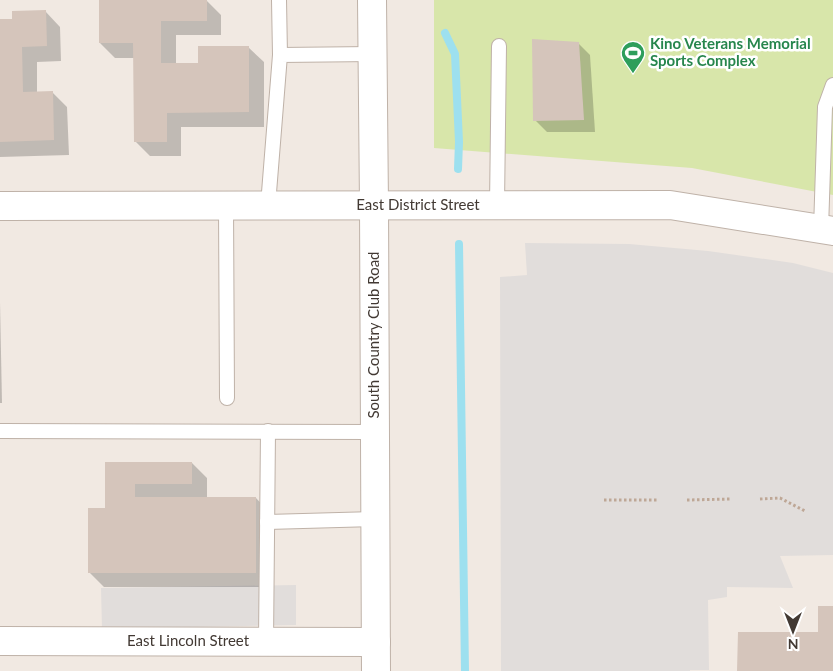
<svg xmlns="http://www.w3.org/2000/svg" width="833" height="671" viewBox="0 0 833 671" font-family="Lato,sans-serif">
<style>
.green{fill:#d8e6aa}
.parking{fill:#e1dddb}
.shadow{fill:#0003}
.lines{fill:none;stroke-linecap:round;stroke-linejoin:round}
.stream{stroke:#9de0ef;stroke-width:8}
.building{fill:#d5c5bb}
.service-casing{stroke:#bfb2a8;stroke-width:16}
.minor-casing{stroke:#bfb2a8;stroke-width:30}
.tertiary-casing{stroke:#bfb2a8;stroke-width:30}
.path{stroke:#bea796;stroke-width:3;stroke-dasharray:2.5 2.5;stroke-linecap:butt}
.service{stroke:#fff;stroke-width:14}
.minor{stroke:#fff;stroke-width:28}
.tertiary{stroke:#fff;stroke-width:28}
.labels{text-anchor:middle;stroke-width:5;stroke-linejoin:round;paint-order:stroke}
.leisure-label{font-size:15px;font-weight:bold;fill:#27864d;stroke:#fff;text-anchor:start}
.street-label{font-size:15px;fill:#423933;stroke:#fff}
</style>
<rect width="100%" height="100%" fill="#f1e9e2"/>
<polygon class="green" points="434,0 833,0 833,195 692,168 434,148"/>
<g class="parking">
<polygon points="525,243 629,244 708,251 793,263 833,273 833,555 780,556 793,588 727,587 727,597 708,600 709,670 690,670 690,671 501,671 500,277 527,275"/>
<polygon points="296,585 296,625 102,629 101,588"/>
</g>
<g class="shadow">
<polygon points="206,0 221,15 221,35 176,35 176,64 200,64 248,47 264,62 264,127 181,127 181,156 150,156 135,141 135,58 115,58 100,43"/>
<polygon points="45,11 60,27 61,61 37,62 37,92 52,92 67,107 69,155 0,157 0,21 14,20"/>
<polygon points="578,43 590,55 595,132 547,132 535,120"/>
<polygon points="0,302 2,403 0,403"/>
<polygon points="107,463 192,463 207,478 207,498 256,498 271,514 271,587 104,587 89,572 107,510"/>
</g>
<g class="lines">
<g class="stream">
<polyline points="445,33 455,54 459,142 458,169"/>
<polyline points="459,244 465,671"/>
</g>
</g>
<g class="building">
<polygon points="99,0 207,0 207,21 161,21 161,63 198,63 198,46 249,46 249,112 167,113 167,142 134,142 133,43 99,43"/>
<polygon points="46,10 47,46 22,47 23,92 53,91 54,140 0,142 0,19 12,19 12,11"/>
<polygon points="532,39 579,42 584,120 533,121"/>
<polygon points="105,462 192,462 192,484 135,484 135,497 256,497 256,573 88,573 88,508 105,508"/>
<polygon points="818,606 833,606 833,671 737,671 738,632 818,632"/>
</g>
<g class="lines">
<g class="service-casing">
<g id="service">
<polyline points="279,0 280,55"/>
<polyline points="226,205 227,398"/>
<polyline points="268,205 280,55 373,54"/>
<polyline points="497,205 499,46"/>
<polyline points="821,229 825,107 833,85"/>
<polyline points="0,431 375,432"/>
<polyline points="267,522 375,519"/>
<polyline points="266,642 268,431"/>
</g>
</g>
<g class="minor-casing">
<g id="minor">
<polyline points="0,206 670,205 833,231"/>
<polyline points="0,641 376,642"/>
</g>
</g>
<g class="tertiary-casing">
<polyline id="tertiary" points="372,0 374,205 376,671"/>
</g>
<g class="path">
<polyline points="760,499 780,498 805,511"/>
<polyline points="604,500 658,500"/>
<polyline points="687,500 731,499"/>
</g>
<use href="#service" class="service"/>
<use href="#minor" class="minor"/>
<use href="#tertiary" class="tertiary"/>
</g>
<defs>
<g id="stadium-pin" transform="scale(1.25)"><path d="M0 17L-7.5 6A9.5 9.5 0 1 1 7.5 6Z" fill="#2e9e5b" stroke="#fff"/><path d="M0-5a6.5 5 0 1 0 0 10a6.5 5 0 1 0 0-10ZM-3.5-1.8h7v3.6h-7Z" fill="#fff"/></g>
</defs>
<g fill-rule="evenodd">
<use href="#stadium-pin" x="633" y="53"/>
</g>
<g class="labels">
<g class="leisure-label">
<text x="650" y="49">Kino Veterans Memorial<tspan x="650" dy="17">Sports Complex</tspan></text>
</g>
<g class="street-label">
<text x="418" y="210">East District Street</text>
<text transform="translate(374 335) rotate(-90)" y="5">South Country Club Road</text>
<text x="188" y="646">East Lincoln Street</text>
</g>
</g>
<g transform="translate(793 631) rotate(180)" stroke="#ffffff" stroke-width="4" paint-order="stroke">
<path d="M0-4L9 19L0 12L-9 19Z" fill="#423933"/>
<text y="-8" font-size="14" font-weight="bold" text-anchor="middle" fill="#423933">N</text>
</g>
</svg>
